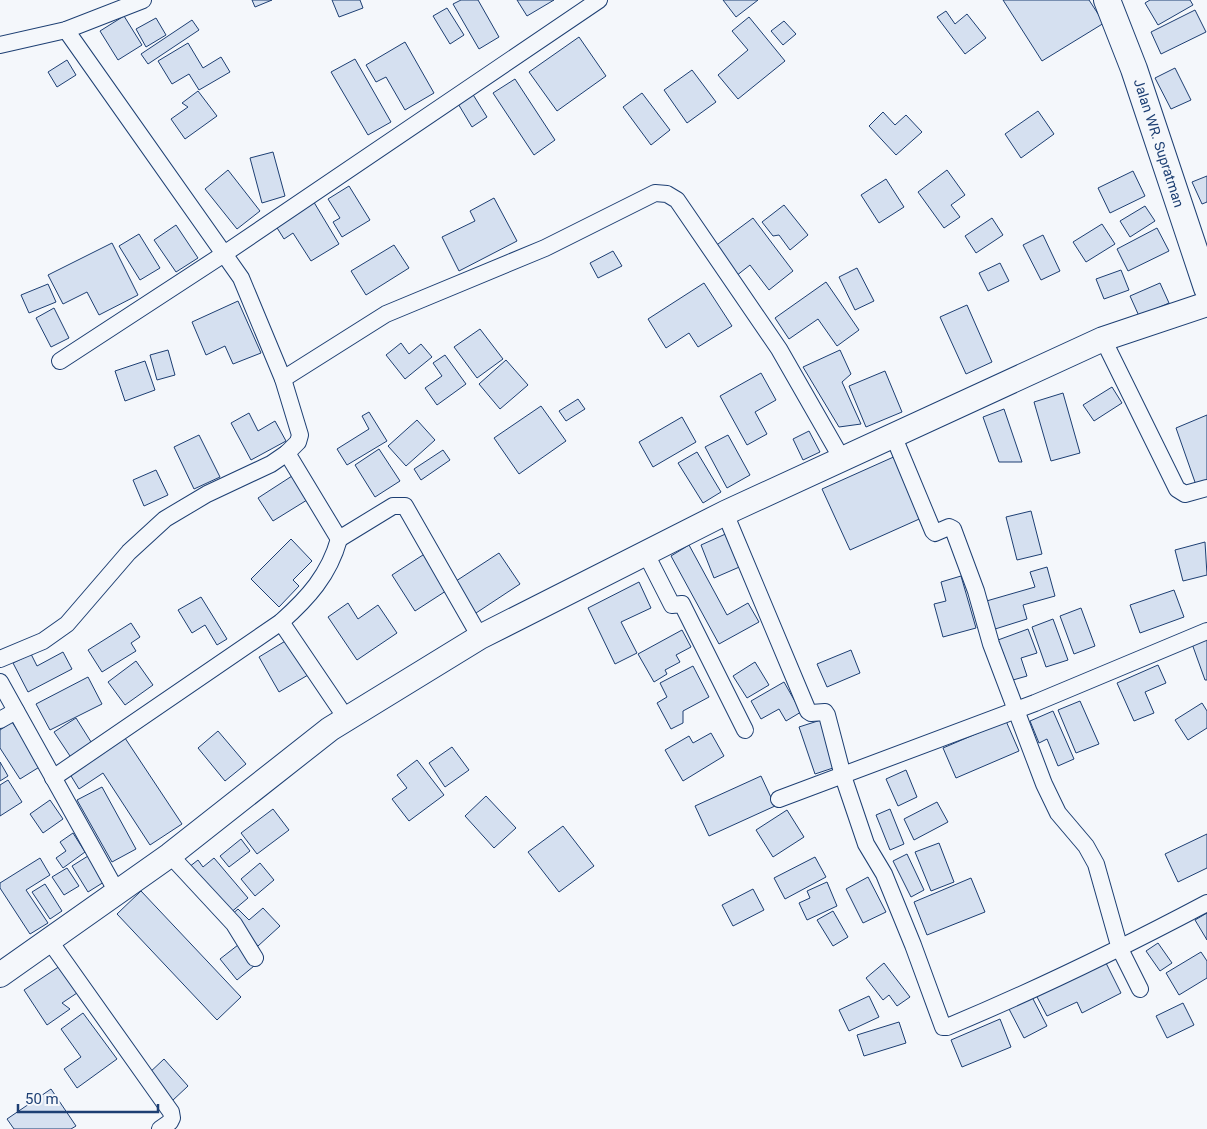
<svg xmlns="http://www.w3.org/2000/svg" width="1207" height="1129" viewBox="0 0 1207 1129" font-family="Roboto,sans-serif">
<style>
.building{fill:#d5e0f0;stroke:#1d3f73}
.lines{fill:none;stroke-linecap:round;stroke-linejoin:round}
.minor-casing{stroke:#1d3f73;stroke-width:18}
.secondary-casing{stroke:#1d3f73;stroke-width:26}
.primary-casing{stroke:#1d3f73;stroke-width:28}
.minor{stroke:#f4f7fb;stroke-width:16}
.secondary{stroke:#f4f7fb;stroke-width:24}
.primary{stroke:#f4f7fb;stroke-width:26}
.labels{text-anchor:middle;stroke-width:4;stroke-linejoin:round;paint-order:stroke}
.street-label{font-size:14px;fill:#1d3f73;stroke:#f4f7fb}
</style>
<rect width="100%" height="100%" fill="#f4f7fb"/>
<g class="building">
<polygon points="252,0 272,0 255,7"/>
<polygon points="332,0 360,0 363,8 339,17"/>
<polygon points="461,0 478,0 499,37 479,49 453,4"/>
<polygon points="517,0 554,0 527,16"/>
<polygon points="723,0 758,0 736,17"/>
<polygon points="1003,0 1089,0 1104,23 1042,61"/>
<polygon points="1150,0 1190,0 1193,5 1158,25 1145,3"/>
<polygon points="447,8 464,35 450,44 433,16"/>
<polygon points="1195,10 1206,32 1161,54 1151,32"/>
<polygon points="946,11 955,24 967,14 986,38 965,54 937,17"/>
<polygon points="124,16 142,45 118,60 100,31"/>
<polygon points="749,17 785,61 738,99 718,75 748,50 732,31"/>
<polygon points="156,18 166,35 146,47 136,29"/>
<polygon points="192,20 199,30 148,64 141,54"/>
<polygon points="784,21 796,34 783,45 771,31"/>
<polygon points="579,37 606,76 557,111 529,72"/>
<polygon points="405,42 434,93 405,110 386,77 376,82 366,65"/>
<polygon points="188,43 203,68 221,57 230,72 199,90 189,74 172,84 158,61"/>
<polygon points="355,59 391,122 368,135 331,72"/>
<polygon points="67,60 76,75 57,87 48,72"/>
<polygon points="1175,68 1191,100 1171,109 1155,78"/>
<polygon points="692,70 716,102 687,123 664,90"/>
<polygon points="515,79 555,140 534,155 493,93"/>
<polygon points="198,91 217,116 185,139 171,119 188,107 182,103"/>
<polygon points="472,93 487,117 472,127 457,102"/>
<polygon points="642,93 670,130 651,145 623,107"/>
<polygon points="1038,111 1054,134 1021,158 1005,134"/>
<polygon points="883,112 895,125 906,115 922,132 896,155 869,126"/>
<polygon points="273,152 285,196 262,203 250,158"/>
<polygon points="228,170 260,211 237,229 205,189"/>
<polygon points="947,170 965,195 951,205 960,217 944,228 918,192"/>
<polygon points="1133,171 1145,196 1110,213 1098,188"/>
<polygon points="1207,176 1207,202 1202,204 1192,182"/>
<polygon points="886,179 904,207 879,223 861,195"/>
<polygon points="349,186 370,220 342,237 333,222 340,218 328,199"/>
<polygon points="494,198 517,241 459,271 442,237 475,221 470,211"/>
<polygon points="312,199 339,244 311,261 293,233 284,239 274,223"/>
<polygon points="784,205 808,235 790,250 779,235 773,236 762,222"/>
<polygon points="1145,206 1155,221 1130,237 1120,221"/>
<polygon points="753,218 793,271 769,290 750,265 736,276 714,247"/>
<polygon points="992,218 1003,235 976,253 965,236"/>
<polygon points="1102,224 1115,244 1086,262 1073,242"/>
<polygon points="176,225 198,258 176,272 154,240"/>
<polygon points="1157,228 1169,251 1128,271 1117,249"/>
<polygon points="139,234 160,268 140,280 119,246"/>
<polygon points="1043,235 1060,271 1041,280 1023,245"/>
<polygon points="112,243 138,295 99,315 87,292 63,304 48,275"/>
<polygon points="394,245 409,268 366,295 351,271"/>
<polygon points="613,251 622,266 598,278 590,263"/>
<polygon points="1000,263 1009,281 988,291 979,273"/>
<polygon points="857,268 874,301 855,310 839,277"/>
<polygon points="1121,270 1129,290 1104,299 1096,279"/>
<polygon points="826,282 859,330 837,346 818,319 789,339 775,318"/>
<polygon points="704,283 732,326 698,347 689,333 666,348 648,319"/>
<polygon points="1160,283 1169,303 1139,316 1130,296"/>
<polygon points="48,284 56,302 29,313 21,295"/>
<polygon points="238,301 261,353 233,364 225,346 206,355 192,322"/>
<polygon points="967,305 992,362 966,374 940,317"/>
<polygon points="54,308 69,338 51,347 36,318"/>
<polygon points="480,329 503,359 477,378 454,347"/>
<polygon points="401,343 409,354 421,344 432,357 405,379 386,355"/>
<polygon points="168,350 175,375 157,380 150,355"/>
<polygon points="840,350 851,374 842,382 861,424 839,427 803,367"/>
<polygon points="445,355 466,384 437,405 425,388 442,376 433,363"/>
<polygon points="506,360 528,385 500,409 479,384"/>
<polygon points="145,361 155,390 125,401 115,371"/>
<polygon points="885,371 902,412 866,427 849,386"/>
<polygon points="761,373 776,400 755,412 767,434 747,445 720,396"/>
<polygon points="1112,387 1122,403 1094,421 1083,405"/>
<polygon points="1063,393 1080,453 1051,461 1034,402"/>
<polygon points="578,399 585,409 566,421 559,411"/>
<polygon points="541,406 566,441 519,474 494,438"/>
<polygon points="1004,409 1022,462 999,462 983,417"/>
<polygon points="369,412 387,441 347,465 337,449 369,429 362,416"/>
<polygon points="249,413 258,431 275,421 286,441 251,460 231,423"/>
<polygon points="1207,415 1207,481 1196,485 1176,428"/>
<polygon points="682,417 696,442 653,467 639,442"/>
<polygon points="417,420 435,440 406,466 388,446"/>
<polygon points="809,431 820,452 803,460 793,439"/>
<polygon points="199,435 220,477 194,489 174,447"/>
<polygon points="728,435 750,475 727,488 705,447"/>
<polygon points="379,449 400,481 375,497 355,465"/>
<polygon points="443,450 450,460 421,480 414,469"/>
<polygon points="697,452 721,492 703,503 678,463"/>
<polygon points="898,455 926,516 850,550 822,489"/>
<polygon points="156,470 168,495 144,506 133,480"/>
<polygon points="292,476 307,500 273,521 258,498"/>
<polygon points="1031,511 1042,554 1017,560 1006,517"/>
<polygon points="730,532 744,565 714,578 701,545"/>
<polygon points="291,539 312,561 293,580 299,586 279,607 251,579"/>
<polygon points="1205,542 1207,575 1183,581 1175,550"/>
<polygon points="689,545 727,615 748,603 759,622 719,644 671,556"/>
<polygon points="426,553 449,589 415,611 392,575"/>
<polygon points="499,553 520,584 473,615 453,583"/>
<polygon points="1047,567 1055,596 1023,605 1027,619 992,630 983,602 1035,587 1030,572"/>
<polygon points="961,576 976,628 943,637 934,604 946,601 941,582"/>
<polygon points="639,582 651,608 621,622 637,653 615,664 588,608"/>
<polygon points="1174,590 1184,617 1140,633 1130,605"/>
<polygon points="201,597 227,639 217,645 205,625 192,633 178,610"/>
<polygon points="348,603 358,619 378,605 397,633 357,660 328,617"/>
<polygon points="1081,608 1095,646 1074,654 1060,616"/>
<polygon points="1053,619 1068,660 1046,667 1032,627"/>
<polygon points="131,623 140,637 131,643 136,651 102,672 88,650"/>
<polygon points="1028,629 1037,653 1021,658 1027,676 1013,680 998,640"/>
<polygon points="682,630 691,647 676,655 680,662 665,670 667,674 654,682 638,654"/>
<polygon points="1207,635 1207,680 1205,680 1191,641"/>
<polygon points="287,640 308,675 279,692 259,657"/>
<polygon points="851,650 860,673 827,687 817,664"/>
<polygon points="63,652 72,669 28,692 13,663 31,654 37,666"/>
<polygon points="136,661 153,685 125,705 108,682"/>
<polygon points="755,662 769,685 747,698 733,676"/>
<polygon points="1158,665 1166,683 1145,692 1154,713 1134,721 1117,683"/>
<polygon points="693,666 709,697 683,711 683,723 671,729 657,703 667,697 660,683"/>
<polygon points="88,677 102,704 50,730 36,704"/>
<polygon points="784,682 801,712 786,721 779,709 761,719 751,701"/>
<polygon points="1080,701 1099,744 1076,753 1058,710"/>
<polygon points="1202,703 1207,711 1207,728 1188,740 1175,720"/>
<polygon points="1053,711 1074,759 1058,766 1047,739 1039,743 1030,721"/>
<polygon points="76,718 93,745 72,759 54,732"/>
<polygon points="824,719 839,766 815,774 799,727"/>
<polygon points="1006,721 1019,751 956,778 943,748"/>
<polygon points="12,722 41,766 20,779 0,748 0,730"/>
<polygon points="218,731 246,764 225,781 198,748"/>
<polygon points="711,733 724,756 683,781 665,750 689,736 693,743"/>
<polygon points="123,735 182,824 150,845 103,773 79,789 68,771"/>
<polygon points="452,747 469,770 445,787 429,763"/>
<polygon points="417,760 444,795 409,821 392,799 407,788 397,775"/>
<polygon points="0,762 8,776 0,781"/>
<polygon points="906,770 917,797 898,806 886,779"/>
<polygon points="761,776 775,806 709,836 695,806"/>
<polygon points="8,780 22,802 0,816 0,785"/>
<polygon points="102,787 136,849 112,862 77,800"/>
<polygon points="486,796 516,828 494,848 465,816"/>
<polygon points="50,800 63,819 43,833 30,814"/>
<polygon points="937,802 948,822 914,840 904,819"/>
<polygon points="273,809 289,830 257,854 241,833"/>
<polygon points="890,809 904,844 890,850 876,815"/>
<polygon points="787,810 804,837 773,857 756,830"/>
<polygon points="563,826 594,866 559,892 528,852"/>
<polygon points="73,833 85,852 63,868 56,858 66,851 60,842"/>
<polygon points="1207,834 1207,868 1178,882 1165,854"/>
<polygon points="241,839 250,851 229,867 220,856"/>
<polygon points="939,843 954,882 931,891 915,852"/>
<polygon points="907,854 924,890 911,897 893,861"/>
<polygon points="88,856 104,882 88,892 72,866"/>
<polygon points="815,857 826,877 785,899 774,878"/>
<polygon points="40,858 50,875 26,890 48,923 30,934 0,888 0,883"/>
<polygon points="214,858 248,898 229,914 189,867 198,860 203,867"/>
<polygon points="260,863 274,880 255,896 241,879"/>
<polygon points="67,868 79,886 64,895 52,877"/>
<polygon points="868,877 886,912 863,923 846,889"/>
<polygon points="971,878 985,912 927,935 914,902"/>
<polygon points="827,882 837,906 807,920 799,903 810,898 807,891"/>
<polygon points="45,884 62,911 50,919 32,892"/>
<polygon points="753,889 764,910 733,926 722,905"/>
<polygon points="141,891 241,997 217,1020 117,914"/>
<polygon points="263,908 280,926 258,946 230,916 238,909 249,920"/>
<polygon points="833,911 848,937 833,946 817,920"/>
<polygon points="1207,913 1207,940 1195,920"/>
<polygon points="1158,943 1172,963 1160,971 1146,951"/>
<polygon points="238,945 254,966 237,980 220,959"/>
<polygon points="1201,952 1207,961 1207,978 1179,995 1166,973"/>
<polygon points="1105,961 1121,993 1082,1013 1077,1002 1047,1016 1036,995"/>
<polygon points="884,963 910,997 897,1006 889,995 883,1000 866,978"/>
<polygon points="63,964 80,991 62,1003 70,1009 47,1025 24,990"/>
<polygon points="869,996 879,1017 849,1031 839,1010"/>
<polygon points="1032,997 1047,1026 1024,1038 1009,1009"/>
<polygon points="1183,1003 1194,1025 1167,1038 1156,1016"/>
<polygon points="83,1013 117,1059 77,1088 64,1069 81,1057 61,1029"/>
<polygon points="1000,1019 1011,1047 962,1067 951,1040"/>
<polygon points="899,1022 906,1043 864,1056 857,1035"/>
<polygon points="164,1059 188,1086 172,1101 147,1075"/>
<polygon points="51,1089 76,1126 71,1129 14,1129 7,1119"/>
</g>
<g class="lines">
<g class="minor-casing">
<g id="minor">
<polyline points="66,30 241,278 283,379 300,435 298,442 287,453 339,539 393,506 405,506 480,637"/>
<polyline points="0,45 66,30 143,0"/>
<polyline points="1103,339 1177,489 1185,494 1207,488"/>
<polyline points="60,361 224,254 599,0"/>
<polyline points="283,379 386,314 545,248 655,193 667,194 677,200 779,349 842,459"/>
<polyline points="893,435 933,531 935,533 949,527 953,529 976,591 991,644 1044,784 1058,813 1086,846 1096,864 1120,949 1140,989"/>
<path d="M725,513L808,711L811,713L825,712L827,715L843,776L866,844L884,874L913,945L943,1027H947C1036,990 1122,948 1207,903"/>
<polyline points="646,554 672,605 682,604 745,730"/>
<polyline points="281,622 346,718"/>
<polyline points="0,659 43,641 67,624 129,552 165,519 207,494 271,464 287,453"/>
<polyline points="0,682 117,892"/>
<polyline points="0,720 16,711"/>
<path d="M53,778L281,622C308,598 329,575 339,539"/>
<polyline points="779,799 1035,703 1207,631"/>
<polyline points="170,855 234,924 255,958"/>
<polyline points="49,940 171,1112 172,1118 170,1122 160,1129"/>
</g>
</g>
<g class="secondary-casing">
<polyline id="secondary" points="0,975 170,855 330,729 480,637 725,513 1103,339 1207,304"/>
</g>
<g class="primary-casing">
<polyline id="primary" points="1107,0 1134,69 1207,288"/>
</g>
<use href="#minor" class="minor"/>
<use href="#secondary" class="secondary"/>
<use href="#primary" class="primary"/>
</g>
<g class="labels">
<g class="street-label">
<text transform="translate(1159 143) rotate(72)" y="5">Jalan WR. Supratman</text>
</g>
</g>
<path d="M18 1104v8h140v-8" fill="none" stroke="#1d3f73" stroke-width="2.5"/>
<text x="25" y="1104" font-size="15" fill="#1d3f73" stroke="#f4f7fb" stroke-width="4" paint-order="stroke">50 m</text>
</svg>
